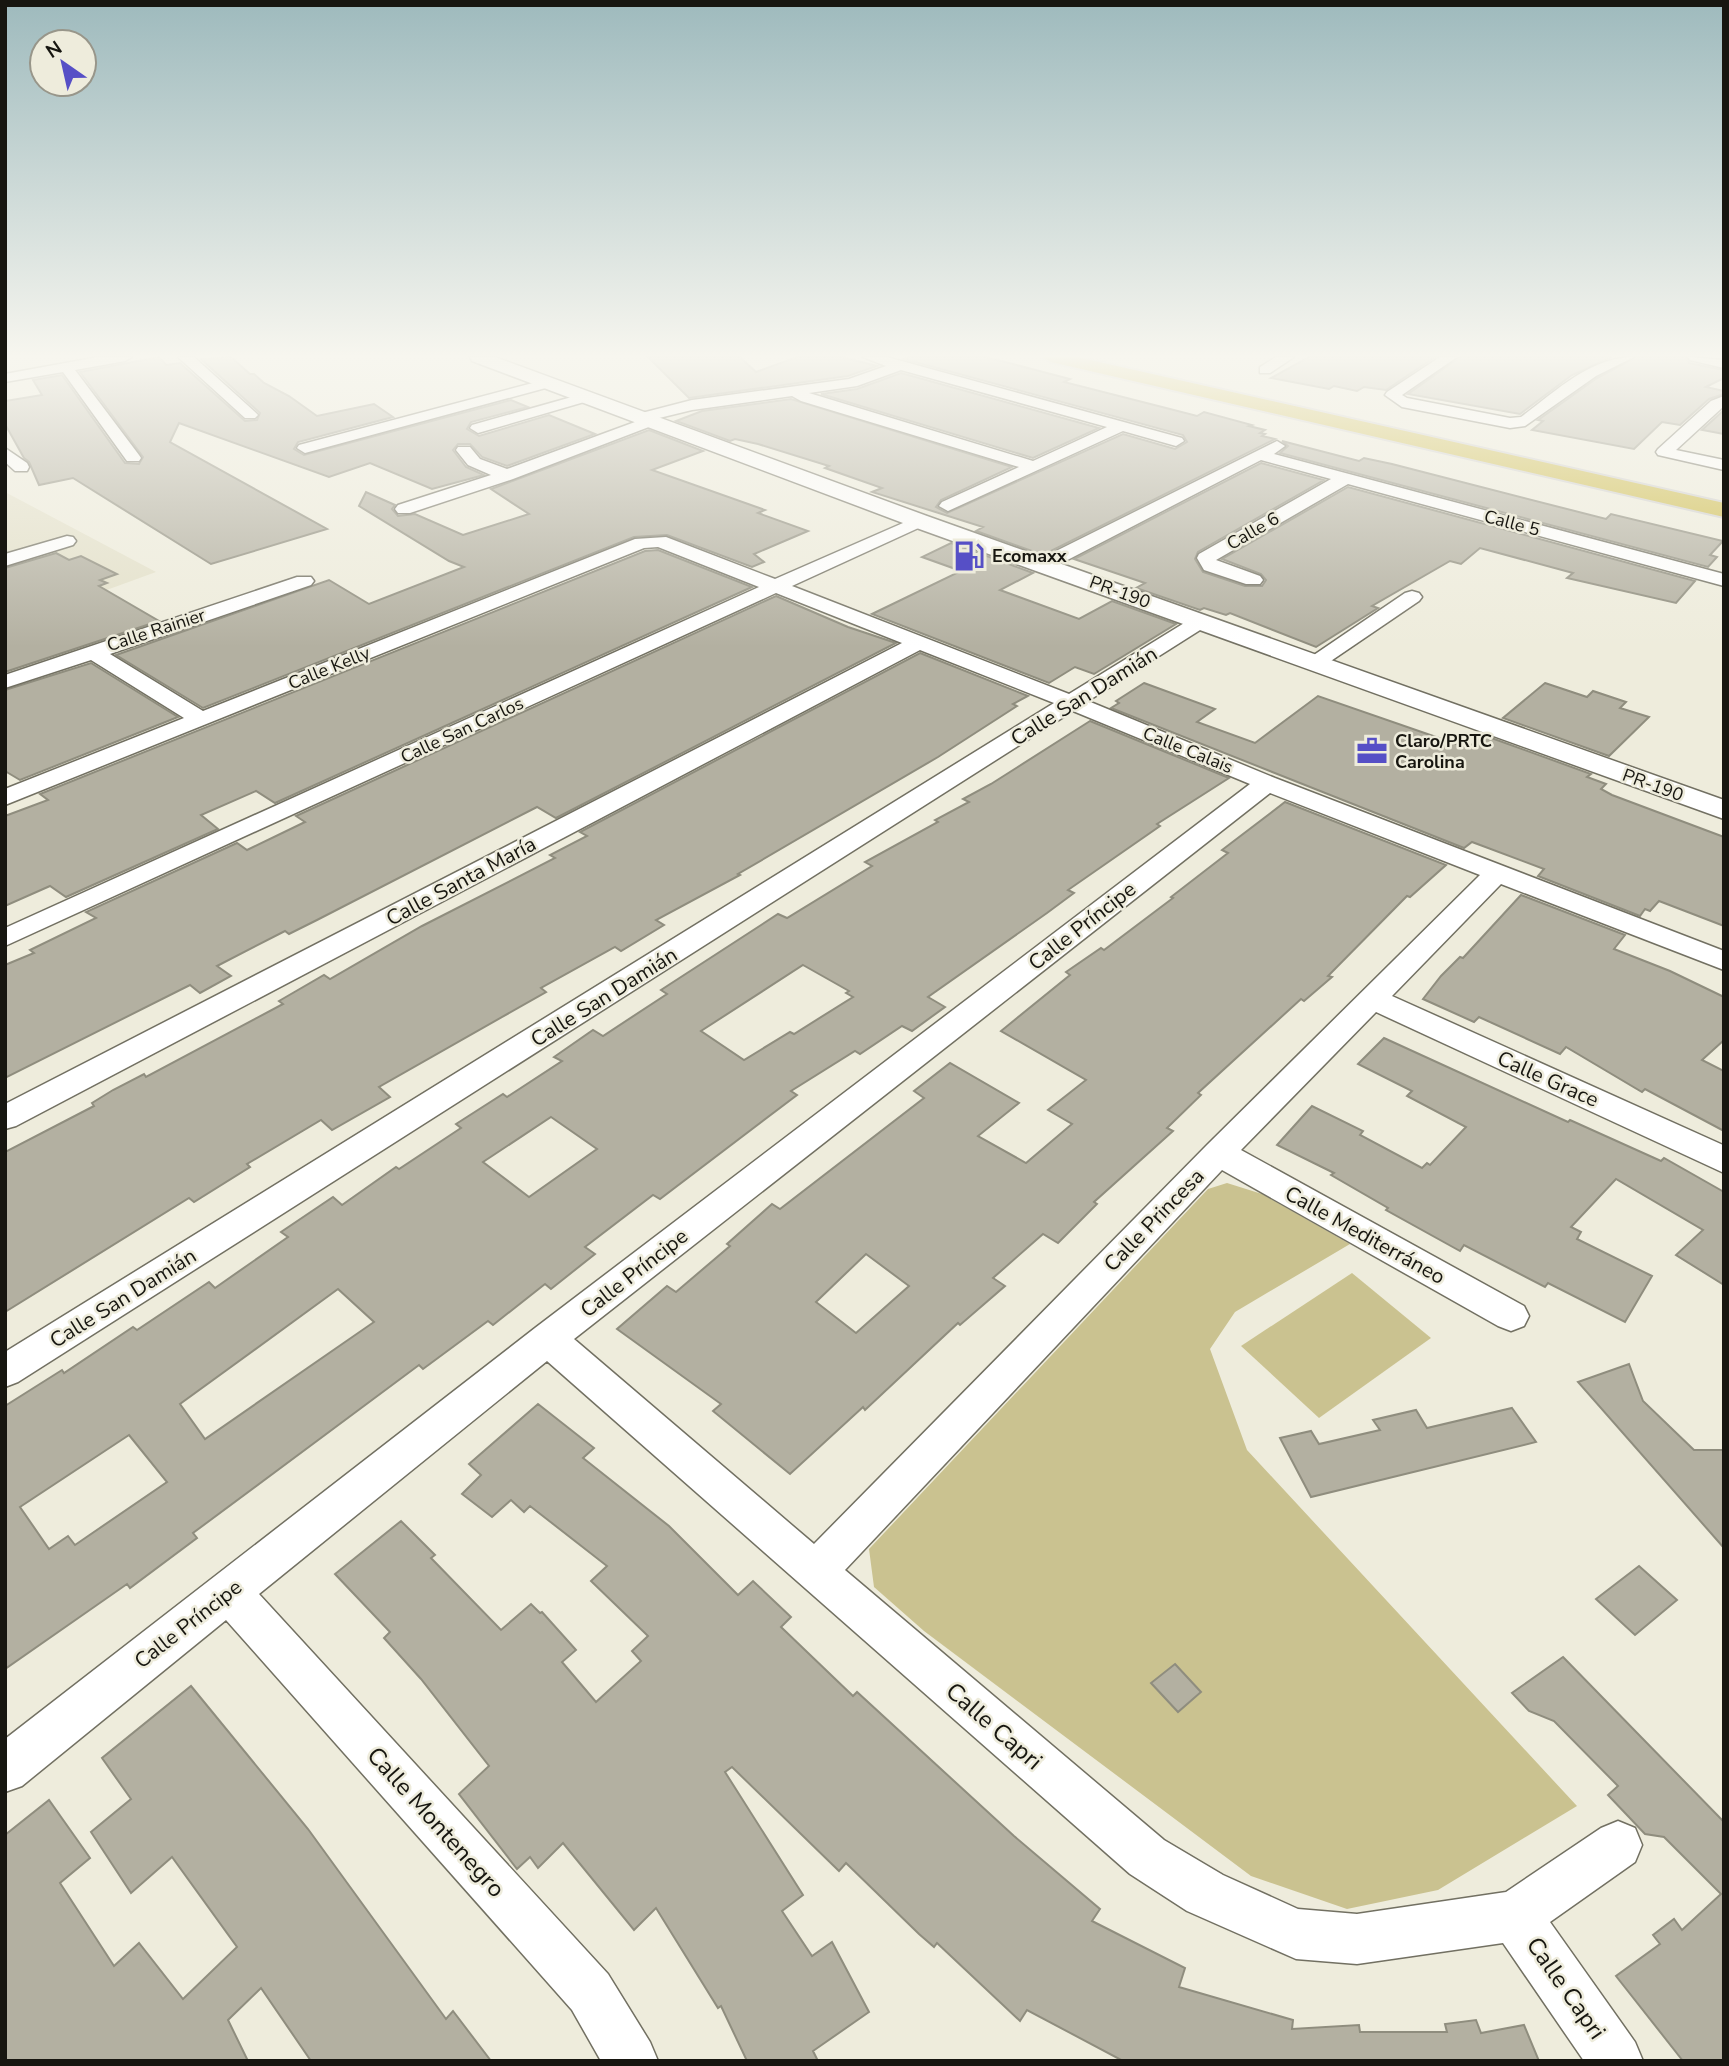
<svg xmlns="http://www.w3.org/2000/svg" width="1729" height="2066" viewBox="0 0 1729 2066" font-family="'Nunito Sans',sans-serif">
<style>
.built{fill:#e3e0c9}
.green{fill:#cac290}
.building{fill:#b3b0a1;stroke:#8f8d7e;stroke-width:2;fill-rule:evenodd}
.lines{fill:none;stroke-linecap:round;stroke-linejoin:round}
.minor-casing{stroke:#727062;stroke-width:3}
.tertiary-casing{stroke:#727062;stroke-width:3}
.motorway-casing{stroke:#d1d0cf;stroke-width:4}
.minor{fill:#fff;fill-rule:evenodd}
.tertiary{fill:#fff;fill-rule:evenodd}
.motorway{fill:#cdbb49;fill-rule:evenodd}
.labels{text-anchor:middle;stroke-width:5;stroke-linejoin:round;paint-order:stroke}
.far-street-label{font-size:18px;fill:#171610;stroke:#eeecdc}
.far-poi-label{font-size:18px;font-weight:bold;fill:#171610;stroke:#eeecdc;text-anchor:start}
.street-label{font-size:21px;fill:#171610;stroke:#eeecdc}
.near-street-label{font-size:24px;fill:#171610;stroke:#eeecdc}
</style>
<rect width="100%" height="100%" fill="#eeecdc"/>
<polygon class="built" points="5,492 156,572 5,627"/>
<g class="green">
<polygon points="1227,1183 1262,1194 1350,1244 1235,1312 1210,1349 1247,1450 1577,1806 1438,1890 1347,1909 1251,1876 924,1631 874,1587 869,1549 1208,1189"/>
<polygon points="1352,1273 1431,1338 1319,1418 1241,1346"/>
</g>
<g class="building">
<polygon points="159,357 166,365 180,363 245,421 257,420 260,413 201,359 231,357 250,374 254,374 264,383 289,396 317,416 374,404 393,417 298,442 294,449 304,455 511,400 528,407 471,422 467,429 479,436 549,415 595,434 507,466 482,457 470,444 458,444 453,450 466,467 484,475 432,489 370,463 329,477 179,423 170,442 327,529 211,564 73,478 39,485 29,462 24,458 5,424 5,401 42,395 33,380 62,375 125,463 139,464 143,457 80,372"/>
<polygon points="648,357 740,357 756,372 797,357 842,357 877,366 848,376 689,398"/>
<polygon points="909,357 986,357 1070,379 1064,382 1170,409 1197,416 1204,412 1252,425 1249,426 1265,430 1260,433 1265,434 1262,436 1275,439 1043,555 976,531 983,527 872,492 882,488 825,468 829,466 758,444 735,439 730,441 676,421 702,411 791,399 1012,467 941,500 936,507 947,513 1123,434 1175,449 1187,442 1183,435 904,359"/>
<polygon points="1309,357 1435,357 1386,390 1364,387 1357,391 1334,386 1329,389 1271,378"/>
<polygon points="1460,357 1612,357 1572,375 1520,414 1408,394"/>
<polygon points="1636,357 1686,357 1689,363 1724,370 1724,378 1706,387 1724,391 1724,394 1709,399 1680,425 1662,422 1634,449 1532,430 1543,421 1538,420 1597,378"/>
<polygon points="901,373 1099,428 1033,458 821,394 857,389"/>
<polygon points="1724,410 1724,434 1702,430"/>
<polygon points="649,430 703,451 652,470 765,510 758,513 808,531 754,554 764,562 752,567 667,535 634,537 203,708 116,655 329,580 369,604 464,567 449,561 359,506 366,492 395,505 392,509 398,516 415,514 463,535 529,514 491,489"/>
<polygon points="1282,441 1359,461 1364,458 1392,464 1606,519 1611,514 1723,541 1710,555 1717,557 1708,567 1280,453 1288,446"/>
<polygon points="1261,463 1324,480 1198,552 1195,559 1203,572 1245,586 1262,586 1266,580 1261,574 1222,559 1348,487 1695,581 1676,603 1567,578 1573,573 1480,548 1461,564 1450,561 1372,606 1378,608 1316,647 1230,613 1226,615 1204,608 1200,610 1136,588 1145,583 1074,559"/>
<polygon points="951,543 1033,573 1000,590 1079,619 1112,601 1176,624 1094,674 1075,667 1049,683 872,614 961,571 922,557"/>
<polygon points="658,550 752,587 275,803 256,791 201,815 218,829 66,897 50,886 5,906 5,816 48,800 40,794 645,551"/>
<polygon points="56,553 69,560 81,556 117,574 100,580 107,583 99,586 159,621 5,672 5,568"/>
<polygon points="776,596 848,627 896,643 556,818 537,807 317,920 289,934 285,931 217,966 231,976 200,993 190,985 5,1078 5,965 34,953 30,950 96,918 86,912 237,843 247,850 305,822 296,816"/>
<polygon points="920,653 1028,696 1013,704 1017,706 938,757 738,874 740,875 656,920 664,925 621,951 615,947 541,988 546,992 379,1087 390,1097 332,1130 321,1120 247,1164 250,1167 194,1202 189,1198 5,1312 5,1152 94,1106 92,1103 113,1090 144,1074 146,1077 283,1004 279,1001 324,975 330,979 422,926 555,858 550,855 587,836 580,832"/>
<polygon points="91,663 178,717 20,780 5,771 5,690"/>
<polygon points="1144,683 1215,709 1197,722 1255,743 1318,696 1468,748 1483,735 1591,774 1587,777 1606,784 1601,789 1612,795 1724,837 1724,926 1659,901 1650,911 1645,909 1640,916 1538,876 1544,869 1472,842 1464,848 1111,708 1119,703 1116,701"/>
<polygon points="1545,683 1587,697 1593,691 1626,702 1620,708 1649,717 1609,756 1503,718"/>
<path d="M1090,721L1229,778L1157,824L1160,826L1068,890L1074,893L1047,913L928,997L945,1007L912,1031L902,1026L860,1054L855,1051L791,1091L797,1095L660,1199L653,1195L585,1247L595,1254L551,1289L545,1284L493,1325L488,1321L423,1369L419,1365L193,1533L197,1538L130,1588L127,1584L5,1669V1406L62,1370L64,1373L133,1327L137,1330L209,1282L215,1288L288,1237L281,1232L333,1197L342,1205L396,1167L399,1169L461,1128L456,1124L503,1094L507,1097L562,1061L554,1057L593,1030L603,1036L667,994L661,990L778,914L787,918L872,866L865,862L938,822L935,820L969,802L963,799L991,784ZM803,965L849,991L846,993L853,997L794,1034L790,1032L744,1060L701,1031ZM551,1117L597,1149L529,1197L483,1162ZM338,1289L374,1322L205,1439L180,1404ZM129,1435L167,1482L75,1545L68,1536L49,1549L20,1507Z"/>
<path d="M1285,802L1446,865L1410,897L1407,896L1328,976L1332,977L1304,1001L1301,999L1198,1093L1201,1095L1167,1128L1173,1131L1094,1202L1097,1204L1058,1243L1043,1234L993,1278L1005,1286L960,1325L958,1323L865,1410L863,1407L790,1474L713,1411L721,1404L617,1329L667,1286L676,1292L730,1246L727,1244L772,1204L780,1209L924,1098L914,1091L950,1063L1019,1103L978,1136L1026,1163L1072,1124L1048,1110L1086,1080L1001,1031L1070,975L1066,972L1101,948L1104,950L1173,898L1171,897L1228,853L1222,850ZM866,1254L909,1286L856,1333L816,1302Z"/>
<polygon points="1521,895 1625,935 1614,949 1670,971 1724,997 1724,1040 1702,1060 1724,1071 1724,1131 1645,1089 1642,1092 1566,1047 1560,1054 1479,1017 1474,1022 1423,999 1441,976 1460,957 1463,958"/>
<polygon points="1384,1038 1568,1122 1570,1120 1661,1161 1664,1158 1724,1192 1724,1285 1676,1255 1703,1230 1616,1179 1571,1227 1581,1232 1577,1239 1652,1276 1625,1322 1548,1283 1545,1287 1464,1245 1460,1251 1386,1210 1388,1208 1331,1175 1334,1173 1277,1145 1312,1106 1363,1131 1360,1135 1422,1168 1427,1163 1430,1165 1466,1127 1407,1096 1412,1091 1358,1064"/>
<polygon points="1629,1364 1643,1401 1694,1450 1724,1450 1724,1548 1578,1382"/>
<polygon points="538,1404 594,1448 583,1458 669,1526 738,1595 753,1581 791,1617 781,1627 853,1696 857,1692 1014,1836 1100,1909 1092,1921 1185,1968 1179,1987 1293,2020 1292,2029 1359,2025 1360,2032 1447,2032 1445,2024 1476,2020 1481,2033 1524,2025 1539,2061 1123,2061 1027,2010 1020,2021 937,1943 934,1947 919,1934 846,1863 839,1871 732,1767 725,1772 803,1895 782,1911 812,1956 832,1942 869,2012 813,2051 818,2061 747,2061 721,2006 718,2008 656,1908 634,1930 563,1843 538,1868 530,1857 517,1869 459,1794 489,1766 421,1679 384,1638 390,1632 335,1574 401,1521 435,1555 431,1558 501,1630 531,1604 540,1613 542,1612 576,1650 562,1662 596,1702 641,1661 632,1651 648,1636 591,1581 607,1566 530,1506 524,1512 511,1500 492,1517 462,1494 481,1475 469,1464"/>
<polygon points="1512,1408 1536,1442 1311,1497 1280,1438 1311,1431 1319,1444 1380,1430 1373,1420 1416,1410 1427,1428"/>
<polygon points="1639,1566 1677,1600 1635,1635 1596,1599"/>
<polygon points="1563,1657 1724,1822 1724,2061 1683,2061 1616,1976 1660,1944 1653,1935 1674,1919 1682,1930 1721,1894 1664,1837 1645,1834 1608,1795 1618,1786 1554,1721 1529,1711 1512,1693"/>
<polygon points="1175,1664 1201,1692 1178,1712 1151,1683"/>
<polygon points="191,1686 308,1829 446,2019 453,2011 491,2061 311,2061 261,1988 228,2020 248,2061 5,2061 5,1835 49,1800 90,1858 60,1883 114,1966 139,1943 183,1999 237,1947 172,1857 131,1893 91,1832 131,1799 102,1758"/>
</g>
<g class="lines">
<g class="minor-casing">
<g id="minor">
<polygon points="98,357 132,357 125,361 75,370 139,455 141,458 139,461 127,461 63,372 5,382 5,374"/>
<polygon points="178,357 194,357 255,412 258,415 255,418 245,418"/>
<path d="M863,357H887L1182,438L1184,441L1176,446L1123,431L948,511L939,506L942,502L1019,467L801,401L792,396L692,410L655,419L657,422L654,425L513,479L410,513H398L395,509L398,505L491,475L468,465L456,450L458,447H470L480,459L507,469L635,422L631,418L634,415L692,400L849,379L886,366ZM901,370L1107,427L1033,461L809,393L857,386Z"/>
<polygon points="1276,357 1294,357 1270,373 1260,373 1260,367"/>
<path d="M1440,357H1457L1402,395L1407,398L1510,418L1521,417C1555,392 1590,357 1634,357L1596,376L1525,426L1510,428L1402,407L1385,395L1387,392Z"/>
<polygon points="1688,357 1724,360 1724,368 1690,360"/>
<polygon points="548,379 555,383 553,386 305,453 297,448 299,445"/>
<polygon points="586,393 591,394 593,397 591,400 478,433 470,428 472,425"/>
<polygon points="1724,396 1724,406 1676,450 1724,460 1724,470 1658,455 1656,452 1658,449 1711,401"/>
<polygon points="1277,441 1285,446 1274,454 1724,574 1724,586 1348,484 1216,560 1260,576 1263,580 1260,584 1246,584 1204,570 1197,558 1199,554 1331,479 1261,460 1050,569 1043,571 1034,565 1036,561"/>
<polygon points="5,448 27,463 29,467 27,471 15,471 5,462"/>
<path d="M919,516L928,521L925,525L792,586L1069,694L1194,617H1208L1211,621L1208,625L1088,701L1275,778L1724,951V970L1501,884L1392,996L1723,1145L1724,1173L1376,1012L1241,1150L1524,1306L1529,1316L1524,1326L1511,1331L1498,1326L1222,1170L845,1570L1164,1840L1223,1875L1298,1909L1357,1914L1506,1892L1601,1828L1618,1821L1635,1828L1642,1845L1635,1862L1550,1922L1635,2042L1643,2061H1584L1503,1943L1357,1964L1296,1959L1187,1911L1130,1874L547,1361L259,1594L608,1974L650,2042L658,2061H601L572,2010L226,1620L22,1786L5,1792V1739L535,1328L1250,784L1073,711L18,1382L5,1387V1352L1054,703L920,650L16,1126L5,1129V1104L902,643L776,593L5,946V928L759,587L658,547L644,548L5,805V789L184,718L91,660L5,688V675L297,577H311L314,581L311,585L110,654L203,711L635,539L666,537L775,579ZM1270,793L1480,875L1207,1145L814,1544L574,1339Z"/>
<polygon points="67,536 73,537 76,541 73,545 5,566 5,554"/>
<polygon points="1412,591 1419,593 1422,597 1419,601 1322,667 1308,667 1304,663 1308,659 1405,593"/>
</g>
</g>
<g class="tertiary-casing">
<polygon id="tertiary" points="470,357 495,357 927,516 1724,800 1724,819 911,526 472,361"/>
</g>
<g class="motorway-casing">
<polygon id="motorway" points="1042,357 1077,357 1724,503 1724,517 1051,362"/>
</g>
<use href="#minor" class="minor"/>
<use href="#tertiary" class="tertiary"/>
<use href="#motorway" class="motorway"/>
</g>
<linearGradient id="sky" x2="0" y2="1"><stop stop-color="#9ebabd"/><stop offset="0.55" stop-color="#f7f6ef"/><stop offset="1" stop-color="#f7f6ef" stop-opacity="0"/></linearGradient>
<rect width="1729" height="647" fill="url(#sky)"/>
<defs>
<g id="fuel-bare" transform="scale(2.415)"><path d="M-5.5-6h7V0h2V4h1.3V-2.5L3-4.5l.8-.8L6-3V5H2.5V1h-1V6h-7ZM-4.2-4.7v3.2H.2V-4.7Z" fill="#564fc6" stroke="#eeecdc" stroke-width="2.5" paint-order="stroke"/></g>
<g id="office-bare" transform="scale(2.415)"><path d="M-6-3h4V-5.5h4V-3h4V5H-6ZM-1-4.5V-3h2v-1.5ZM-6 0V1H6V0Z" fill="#564fc6" stroke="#eeecdc" stroke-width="2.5" paint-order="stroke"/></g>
</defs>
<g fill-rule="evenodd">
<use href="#fuel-bare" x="969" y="556"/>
<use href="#office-bare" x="1372" y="751"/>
</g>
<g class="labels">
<g class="far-street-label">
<text transform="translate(1512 523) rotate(15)" y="6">Calle 5</text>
<text transform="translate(1253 531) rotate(-30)" y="6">Calle 6</text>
<text transform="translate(1120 592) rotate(20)" y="6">PR-190</text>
<text transform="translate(156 630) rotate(-18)" y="6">Calle Rainier</text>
<text transform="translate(329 668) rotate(-22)" y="6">Calle Kelly</text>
<text transform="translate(462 730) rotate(-25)" y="6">Calle San Carlos</text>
<text transform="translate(1188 750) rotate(22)" y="6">Calle Calais</text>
<text transform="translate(1653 785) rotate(20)" y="6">PR-190</text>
</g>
<g class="far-poi-label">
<text x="992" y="562">Ecomaxx</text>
<text x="1395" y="747">Claro/PRTC<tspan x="1395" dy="21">Carolina</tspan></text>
</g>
<g class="street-label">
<text transform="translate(1084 696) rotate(-32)" y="7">Calle San Damián</text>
<text transform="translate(461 881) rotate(-28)" y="7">Calle Santa María</text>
<text transform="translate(1082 926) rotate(-38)" y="7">Calle Príncipe</text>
<text transform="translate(604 997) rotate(-32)" y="7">Calle San Damián</text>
<text transform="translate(1548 1079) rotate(24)" y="7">Calle Grace</text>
<text transform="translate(1154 1220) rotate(-46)" y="7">Calle Princesa</text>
<text transform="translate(1365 1235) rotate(29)" y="7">Calle Mediterráneo</text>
<text transform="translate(634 1273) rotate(-38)" y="7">Calle Príncipe</text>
<text transform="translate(123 1298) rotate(-32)" y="7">Calle San Damián</text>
<text transform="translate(188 1624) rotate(-38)" y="7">Calle Príncipe</text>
</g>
<g class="near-street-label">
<text transform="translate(994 1726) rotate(41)" y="8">Calle Capri</text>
<text transform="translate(436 1822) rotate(48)" y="8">Calle Montenegro</text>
<text transform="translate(1566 1988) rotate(55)" y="8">Calle Capri</text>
</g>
</g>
<rect width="1729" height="2066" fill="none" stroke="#171610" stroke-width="14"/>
<g transform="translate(63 63) rotate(326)"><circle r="33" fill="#eeecdc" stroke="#98968a" stroke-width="2"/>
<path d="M0-5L12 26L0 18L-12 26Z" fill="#564fc6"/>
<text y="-10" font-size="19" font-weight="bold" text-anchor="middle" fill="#171610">N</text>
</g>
</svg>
